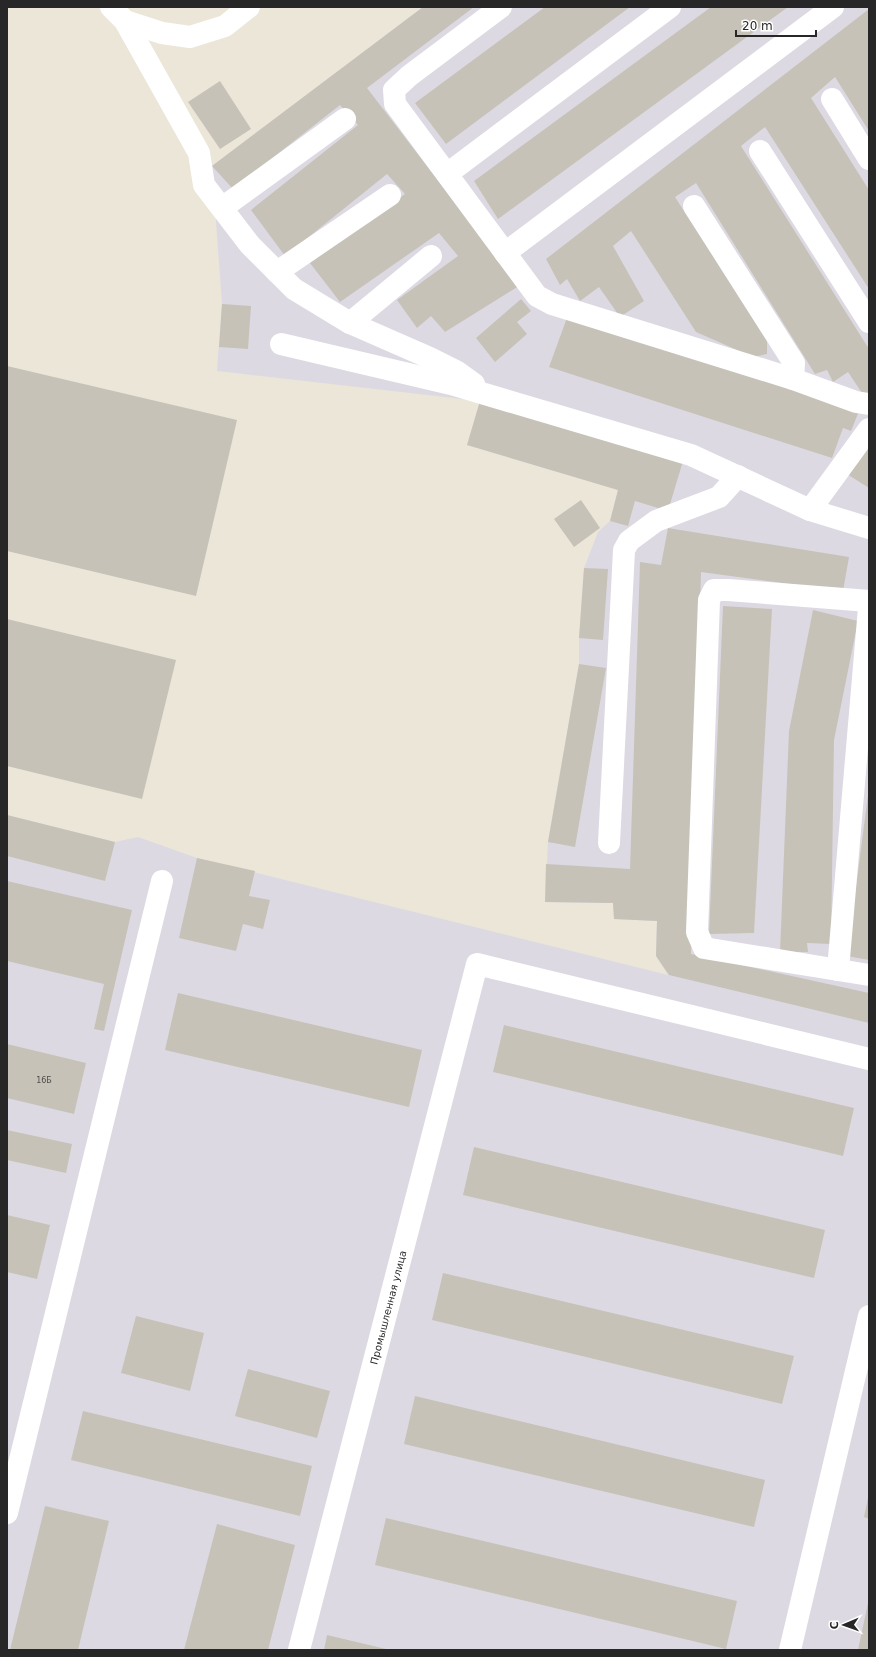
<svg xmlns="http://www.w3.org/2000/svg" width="876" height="1657" viewBox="0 0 876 1657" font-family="'DejaVu Sans',sans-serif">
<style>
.industrial{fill:#ddd9e3}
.building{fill:#c6c2b8}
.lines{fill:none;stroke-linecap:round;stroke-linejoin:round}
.minor{stroke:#fff;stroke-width:22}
.labels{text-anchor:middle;stroke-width:3;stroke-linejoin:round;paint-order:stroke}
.number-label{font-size:8px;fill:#4f4e4b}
.street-label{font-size:10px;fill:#272727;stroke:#fff}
</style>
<rect width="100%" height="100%" fill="#ebe6d8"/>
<polygon class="industrial" points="423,7 869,7 869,1650 7,1650 7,815 115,842 138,837 197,858 668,975 656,956 657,921 614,919 613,903 545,902 548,842 579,664 579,638 584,568 598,532 610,521 618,490 467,445 480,401 217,371 222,304 212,166"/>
<g class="building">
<polygon points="423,7 474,7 367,88 519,286 445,332 431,316 417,328 397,300 458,256 439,233 340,302 310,263 405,194 387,174 285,256 251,210 358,125 340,105 233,189 212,166"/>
<polygon points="545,7 630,7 446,144 415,103"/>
<polygon points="711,7 788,7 498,219 474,181"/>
<polygon points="869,9 869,131 835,77 811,98 869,190 869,289 765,127 741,146 869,349 869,397 866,399 848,372 833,382 827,370 815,374 696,183 675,197 767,341 767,354 753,357 696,332 631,231 613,246 644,301 620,317 599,287 580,301 567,279 560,285 546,259"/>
<polygon points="220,81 251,129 220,149 188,102"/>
<polygon points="521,299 531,311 517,322 527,334 495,362 476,338"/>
<polygon points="222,304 251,306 248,349 219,347"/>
<polygon points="568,315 859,411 851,431 843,428 832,458 549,367"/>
<polygon points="7,366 237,420 196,596 7,551"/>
<polygon points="480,401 683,461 668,511 635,501 628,526 610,521 618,490 467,445"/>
<polygon points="869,445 869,488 847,474"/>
<polygon points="581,500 600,528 574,547 554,519"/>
<polygon points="668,528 849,557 843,591 701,572 691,954 869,993 869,1023 669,975 656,956 657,921 614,919 613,903 545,902 546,864 630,869 640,562 661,565"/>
<polygon points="584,568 608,569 603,640 579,638"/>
<polygon points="723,606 772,609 754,933 709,934"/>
<polygon points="813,610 858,621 834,740 831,944 807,943 808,952 780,952 789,731"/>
<polygon points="7,619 176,660 142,799 7,766"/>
<polygon points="579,664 606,668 575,847 548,842"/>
<polygon points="868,795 869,795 869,960 847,956"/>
<polygon points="7,815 115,842 105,881 7,856"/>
<polygon points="197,858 255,871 249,896 270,900 263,929 243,924 236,951 179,938"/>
<polygon points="7,881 132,910 104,1031 94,1029 104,984 7,961"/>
<polygon points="178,993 422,1050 409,1107 165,1050"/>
<polygon points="504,1025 854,1108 843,1156 493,1072"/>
<polygon points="7,1044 86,1063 74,1114 7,1098"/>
<polygon points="7,1130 72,1144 66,1173 7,1160"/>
<polygon points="474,1147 825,1230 814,1278 463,1195"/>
<polygon points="7,1215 50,1225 37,1279 7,1272"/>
<polygon points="443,1273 794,1356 782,1404 432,1320"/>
<polygon points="136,1316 204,1333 190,1391 121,1373"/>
<polygon points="248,1369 330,1391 317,1438 235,1416"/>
<polygon points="415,1396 765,1480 754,1527 404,1444"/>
<polygon points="83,1411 312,1466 300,1516 71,1460"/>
<polygon points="868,1498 869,1498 869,1519 864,1517"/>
<polygon points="45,1506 109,1521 78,1650 10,1650"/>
<polygon points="386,1518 737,1601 726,1649 375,1565"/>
<polygon points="217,1524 295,1545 268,1650 184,1650"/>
<polygon points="868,1603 869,1650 858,1650"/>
<polygon points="327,1635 386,1649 386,1650 324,1650"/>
</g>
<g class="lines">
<g class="minor">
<polyline points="111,7 125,21 199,153 204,185 250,245 294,289 350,323 430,358 456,371 474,384"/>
<polyline points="501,7 409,76 394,90 395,104 537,296 552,304 793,379 856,402 869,404"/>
<polyline points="125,21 162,33 190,37 225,26 249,7"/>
<polyline points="832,99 869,159"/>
<polyline points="760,151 869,322"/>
<polyline points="447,174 670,7"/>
<polyline points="694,206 794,363 793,379"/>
<polyline points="222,208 345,119"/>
<polyline points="505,253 833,7"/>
<polyline points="277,272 390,195"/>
<polyline points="350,323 431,256"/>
<polyline points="281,344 451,384 691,455 810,510 869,528"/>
<polyline points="810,510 869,429"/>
<polyline points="869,601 728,590 714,590 709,600 697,932 704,948 869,975"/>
<polyline points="609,843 624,550 629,541 656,521 719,497 738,476"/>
<polyline points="838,970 869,608"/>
<polyline points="7,1513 162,881"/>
<path id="s1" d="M299,1650L477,964L869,1059"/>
<polyline points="790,1650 869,1316"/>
</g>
</g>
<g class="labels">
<g class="number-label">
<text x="44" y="1083">16Б</text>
</g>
<g class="street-label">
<text dy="4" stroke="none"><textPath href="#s1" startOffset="354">Промышленная улица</textPath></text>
</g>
</g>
<rect width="876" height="1657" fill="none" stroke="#272727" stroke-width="16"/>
<g transform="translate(844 1625) rotate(268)" stroke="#ffffff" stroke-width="3" paint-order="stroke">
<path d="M0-3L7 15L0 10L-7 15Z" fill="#272727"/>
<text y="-6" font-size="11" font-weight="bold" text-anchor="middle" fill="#272727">С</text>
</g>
<path d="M736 30v6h80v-6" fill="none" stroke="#272727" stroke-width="2"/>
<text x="742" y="30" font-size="12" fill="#272727" stroke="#ffffff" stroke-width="3" paint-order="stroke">20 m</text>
</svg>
